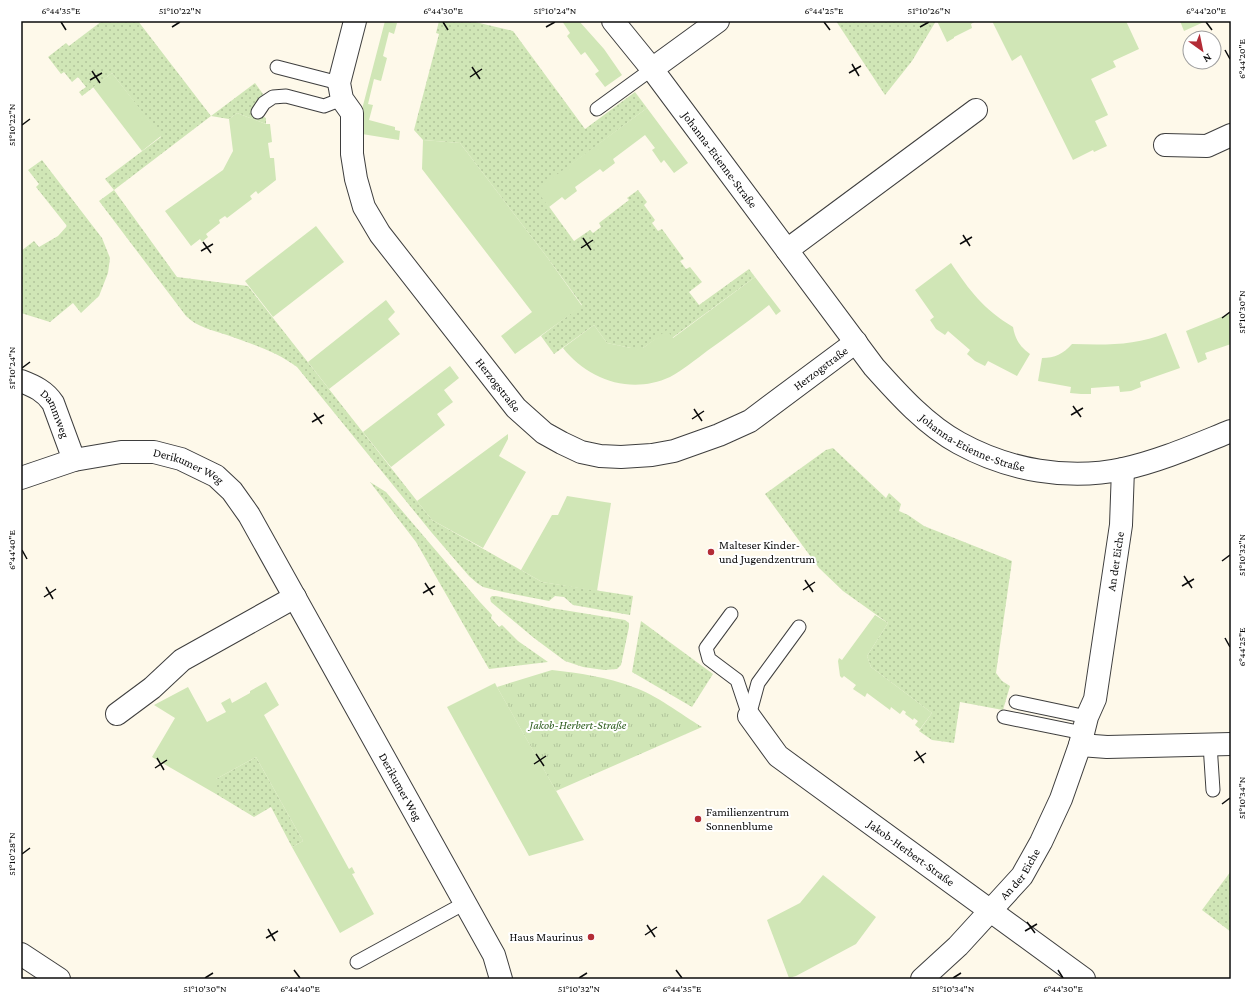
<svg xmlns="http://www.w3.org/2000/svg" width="1252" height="1000" viewBox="0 0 1252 1000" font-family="'Crimson Pro',serif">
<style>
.grass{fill:url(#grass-dots)}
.park{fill:url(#park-tufts)}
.garden{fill:#d0e6b6}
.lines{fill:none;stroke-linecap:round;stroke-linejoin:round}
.service-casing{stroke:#3e3e3e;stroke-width:15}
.minor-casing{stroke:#3e3e3e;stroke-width:24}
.service{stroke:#fff;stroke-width:13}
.minor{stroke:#fff;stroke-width:22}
.ticks{fill:none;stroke:#0b0b0b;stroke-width:1.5}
.poi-dot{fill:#b32c36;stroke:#fff;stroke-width:1.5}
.labels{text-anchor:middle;stroke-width:4;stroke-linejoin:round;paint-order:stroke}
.street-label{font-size:12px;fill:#0b0b0b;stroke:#fff}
.poi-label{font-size:12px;fill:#0b0b0b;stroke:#fff;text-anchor:start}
.park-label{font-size:12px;font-style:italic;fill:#2f5e20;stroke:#fff}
.neatline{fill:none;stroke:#0b0b0b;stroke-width:1.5}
.ticks-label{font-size:10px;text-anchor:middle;fill:#0b0b0b}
</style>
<defs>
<pattern id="grass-dots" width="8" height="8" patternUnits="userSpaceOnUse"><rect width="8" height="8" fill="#d0e6b6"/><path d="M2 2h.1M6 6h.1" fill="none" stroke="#b1c49b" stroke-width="1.8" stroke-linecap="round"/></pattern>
<pattern id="park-tufts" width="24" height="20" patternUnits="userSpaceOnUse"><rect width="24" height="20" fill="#d0e6b6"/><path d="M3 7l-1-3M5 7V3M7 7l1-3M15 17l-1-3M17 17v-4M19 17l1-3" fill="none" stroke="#b1c49b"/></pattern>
</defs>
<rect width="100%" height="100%" fill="#fef9ea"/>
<g class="grass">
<path d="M102,21H138L211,116L255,83L263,94L252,111L266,118V124L237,113L229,119L211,116L114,190L177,277L248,286L432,520L542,582L633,596L630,615L573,605L564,597L555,596L549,601L503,592L483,587L477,583L469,576L432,533L297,367C276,351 252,344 227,335C212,330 197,327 186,316L99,201L114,190L105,179L161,137L112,73L82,96L79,92L86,87L78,77L72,82L64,72L61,74L48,57L66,43L69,46Z"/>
<polygon points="439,21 471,21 513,31 585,129 635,92 647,108 537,190 574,241 590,230 593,233 601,227 599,223 629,200 627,198 638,190 647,202 644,205 655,220 652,223 658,231 662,229 684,259 680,261 686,269 690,267 702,282 689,292 699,305 749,269 755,277 672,338 667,331 643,348 631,348 607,343 594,325 554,354 541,336 582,305 547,257 460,143 423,140 414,130 439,34 436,33"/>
<polygon points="836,21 936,21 912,61 885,95"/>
<polygon points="42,160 102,238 110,258 108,273 99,296 81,313 73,303 50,322 21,313 21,251 34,241 39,247 58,236 67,226 36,187 39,184 28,170"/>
<polygon points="833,448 886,498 889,493 901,504 899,511 908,515 924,526 1012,561 996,673 1002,681 1010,686 1003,710 960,702 954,743 932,740 919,731 932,713 871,667 867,656 888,623 843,591 819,568 765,494 826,450"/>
<polygon points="370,482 386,492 479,601 492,615 491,618 499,627 502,625 518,641 548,662 489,669 416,542"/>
<polygon points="492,596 496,596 551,608 625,620 629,623 629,627 621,665 617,669 604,670 583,667 565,661 534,638 491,602 490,598"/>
<polygon points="641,621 713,674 692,707 632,672"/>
<polygon points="256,757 303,841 292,847 271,807 254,817 216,794 216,779"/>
<polygon points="1231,871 1231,932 1202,910"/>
</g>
<path class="park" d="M552,670C579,673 607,677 633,687C655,694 682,715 702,727L556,791L497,687Z"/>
<g class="garden">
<polygon points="385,21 397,23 394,34 389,32 383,56 387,58 381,81 374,79 368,104 373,105 369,120 395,127 395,130 400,131 399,140 362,134 360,117"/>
<polygon points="562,21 579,21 604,49 622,75 605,87 595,74 599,71 585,52 581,55 567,36 570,33"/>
<polygon points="937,21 976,21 971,24 972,28 954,37 954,38 947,42"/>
<polygon points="992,21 1126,21 1139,49 1113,61 1116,67 1091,79 1108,115 1095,121 1107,146 1094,152 1093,150 1073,160 1021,55 1012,61"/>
<polygon points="1180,21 1206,21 1184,31"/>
<polygon points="112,73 161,136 142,151 93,87"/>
<polygon points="647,108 688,163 674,173 664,160 661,163 652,150 655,148 645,135 613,159 615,163 603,172 600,169 575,187 577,191 565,200 562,197 549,207 536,190"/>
<polygon points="237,113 266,124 270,124 272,142 268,143 270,158 274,158 276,180 258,194 256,191 250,196 252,199 227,218 225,216 219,220 220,223 206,234 208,237 202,242 200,239 191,246 165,211 223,170 233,151 229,119"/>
<polygon points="423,140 460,143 547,257 582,306 515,354 501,336 532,312 422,169"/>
<polygon points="316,226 344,262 273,317 245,281"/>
<path d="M951,263C970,291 983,309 1013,327C1015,339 1020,347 1030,354L1017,376L988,361L985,366L975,361L967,354L970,350L948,331L945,335L936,329L930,320L934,317L915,290Z"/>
<path d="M755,277L781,311L776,315L769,305C749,321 728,336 707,351C695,360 683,370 670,377C631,395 588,380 563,348L594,325L607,343L631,348H643L667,330L673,338Z"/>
<polygon points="386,300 395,312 388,319 400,334 329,389 308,362"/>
<polygon points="1231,313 1231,344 1205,353 1207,359 1198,363 1186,331"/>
<path d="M1166,333L1180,368L1140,382L1141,387L1131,391L1120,392L1119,386L1091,388V394H1081L1070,393L1071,387L1038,381L1042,358C1055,358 1063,354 1072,344C1103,345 1136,346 1166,333Z"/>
<polygon points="450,366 459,378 444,390 453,402 437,414 445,425 391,467 363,432"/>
<polygon points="508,434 508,439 499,456 526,472 483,548 432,520 417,501"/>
<polygon points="567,496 611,503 597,591 542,582 521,570 552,515 558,515"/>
<polygon points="875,615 888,623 867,656 871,667 932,713 920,729 915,725 918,721 914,718 913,720 905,714 906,712 903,710 900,714 891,707 890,710 867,693 865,697 853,689 856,685 844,676 842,678 840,676 838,661 839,658 842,660"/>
<polygon points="266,682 279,705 264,715 349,869 352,867 355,873 352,874 374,914 340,933 292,847 303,841 256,757 216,779 216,794 152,757 175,718 154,705 188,687 207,722 226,712 221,703 230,698 232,703 250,693 250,691"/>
<polygon points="495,683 497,687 584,840 529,856 447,707"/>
<polygon points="823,875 876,917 856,944 796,976 789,978 767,920 800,903"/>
</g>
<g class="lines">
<g class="service-casing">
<g id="service">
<polyline points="277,67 339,83"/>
<polyline points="597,109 652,69"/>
<polyline points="258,112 264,103 273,97 286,96 324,106 342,99"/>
<polyline points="731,614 706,648 709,659 737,680 749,716"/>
<polyline points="1016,702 1087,717"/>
<polyline points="749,716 758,683 799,627"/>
<polyline points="1004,717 1083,733"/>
<polyline points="1210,744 1213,790"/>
<polyline points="357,962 465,903"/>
</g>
</g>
<g class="minor-casing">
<g id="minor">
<path id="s1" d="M355,21L339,83L342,99L352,113V154L356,179L364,207L380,234L516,408L544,433L562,443L581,452L600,456L621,457L652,455L674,451L719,435L750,421L856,342"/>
<path id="s2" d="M613,21L652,69L874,367C899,395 926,425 959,443C1008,470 1068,481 1123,469C1160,461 1196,445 1231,431"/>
<polyline points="652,69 718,21"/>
<polyline points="1165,145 1207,146 1231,135"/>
<polyline points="787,250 976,110"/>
<path id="s3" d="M21,381C34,386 45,391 53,403L74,460"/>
<path id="s4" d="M21,478L74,460L121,452H154L181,459L216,476L232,491L249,515L494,955L501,979"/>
<polyline points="117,714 152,688 182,660 295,597"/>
<path id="s5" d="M749,716L778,756L1084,979"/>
<polyline points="1080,745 1107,747 1231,744"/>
<polyline points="21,954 59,979"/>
<path id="s6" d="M922,979L958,946L1022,876L1041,842L1061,799L1080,745L1087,717L1095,699L1121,525L1123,469"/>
</g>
</g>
<use href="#service" class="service"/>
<use href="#minor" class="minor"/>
</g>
<path class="ticks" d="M61,22L66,30M443,22L448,30M824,22L830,30M1206,22L1212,30M172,27L180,22M546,27L555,22M920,27L929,22M1225,50L1230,59M852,64L859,76M472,67L480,79M92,71L100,83M849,73L861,66M470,77L482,69M90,80L102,73M22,125L30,119M963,235L970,246M583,238L591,250M203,242L211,253M960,244L972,237M581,248L593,240M201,251L213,244M1222,318L1230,312M22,368L30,362M1073,406L1081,417M694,409L702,421M314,413L322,424M1071,415L1083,408M692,419L704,411M312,422L324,415M22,550L27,559M1222,561L1230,555M1184,576L1192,588M805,580L813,592M425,583L433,595M1182,586L1194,579M46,587L53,599M803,590L815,582M423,593L435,586M44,597L56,589M1225,638L1230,647M916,751L924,763M536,754L544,766M157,758L164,770M914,761L926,753M534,764L546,756M155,768L167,760M1222,804L1230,798M22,854L30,848M1027,922L1035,933M647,925L655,937M268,929L275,941M1025,931L1037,924M645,935L657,927M266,938L278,931M294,970L300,978M676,970L682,978M1058,970L1063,978M205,978L213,973M579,978L587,973M953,978L961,973"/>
<g class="poi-dot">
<circle cx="711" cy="552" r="4"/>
<circle cx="698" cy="819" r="4"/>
<circle cx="591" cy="937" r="4"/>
</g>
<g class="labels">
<g class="street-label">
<text dy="4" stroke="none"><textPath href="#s2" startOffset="175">Johanna-Etienne-Straße</textPath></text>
<text dy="4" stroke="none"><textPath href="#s1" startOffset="788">Herzogstraße</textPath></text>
<text dy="4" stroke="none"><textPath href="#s1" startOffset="416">Herzogstraße</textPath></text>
<text dy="4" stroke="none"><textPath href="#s3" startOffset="50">Dammweg</textPath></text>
<text dy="4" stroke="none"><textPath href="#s2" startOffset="560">Johanna-Etienne-Straße</textPath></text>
<text dy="4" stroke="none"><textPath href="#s4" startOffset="174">Derikumer Weg</textPath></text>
<text dy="4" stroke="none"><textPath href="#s6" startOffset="475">An der Eiche</textPath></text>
<text dy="4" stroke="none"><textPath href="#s4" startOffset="566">Derikumer Weg</textPath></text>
<text dy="4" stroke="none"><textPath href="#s5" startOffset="214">Jakob-Herbert-Straße</textPath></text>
<text dy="4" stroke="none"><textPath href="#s6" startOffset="144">An der Eiche</textPath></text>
</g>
<g class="poi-label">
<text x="719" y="549">Malteser Kinder-<tspan x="719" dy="14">und Jugendzentrum</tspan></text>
<text x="706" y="816">Familienzentrum<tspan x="706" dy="14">Sonnenblume</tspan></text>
<text x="583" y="941" text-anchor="end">Haus Maurinus</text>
</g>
<g class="park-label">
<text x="578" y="729">Jakob-Herbert-Straße</text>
</g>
</g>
<rect width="1252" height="1000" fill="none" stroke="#ffffff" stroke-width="44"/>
<g transform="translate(1202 50) rotate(147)"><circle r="19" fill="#ffffff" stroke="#9d9d9d"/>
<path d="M0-3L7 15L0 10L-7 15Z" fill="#b32c36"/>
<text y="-6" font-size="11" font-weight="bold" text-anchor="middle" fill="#0b0b0b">N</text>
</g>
<rect x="22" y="22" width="1208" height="956" class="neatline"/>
<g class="ticks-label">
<text x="61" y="14">6°44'35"E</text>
<text x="180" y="14">51°10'22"N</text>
<text x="443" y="14">6°44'30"E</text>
<text x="555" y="14">51°10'24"N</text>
<text x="824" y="14">6°44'25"E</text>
<text x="929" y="14">51°10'26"N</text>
<text x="1206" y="14">6°44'20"E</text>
<text transform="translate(1241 59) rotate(-90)" y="4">6°44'20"E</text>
<text transform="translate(11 125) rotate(-90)" y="4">51°10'22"N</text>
<text transform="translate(1241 312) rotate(-90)" y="4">51°10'30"N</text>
<text transform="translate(11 368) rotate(-90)" y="4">51°10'24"N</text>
<text transform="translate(11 550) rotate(-90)" y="4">6°44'40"E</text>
<text transform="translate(1241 555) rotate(-90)" y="4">51°10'32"N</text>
<text transform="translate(1241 647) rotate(-90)" y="4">6°44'25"E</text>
<text transform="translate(1241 798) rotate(-90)" y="4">51°10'34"N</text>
<text transform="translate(11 854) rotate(-90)" y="4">51°10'28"N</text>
<text x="205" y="992">51°10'30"N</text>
<text x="300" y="992">6°44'40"E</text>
<text x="579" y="992">51°10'32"N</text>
<text x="682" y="992">6°44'35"E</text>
<text x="953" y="992">51°10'34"N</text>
<text x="1063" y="992">6°44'30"E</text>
</g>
</svg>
